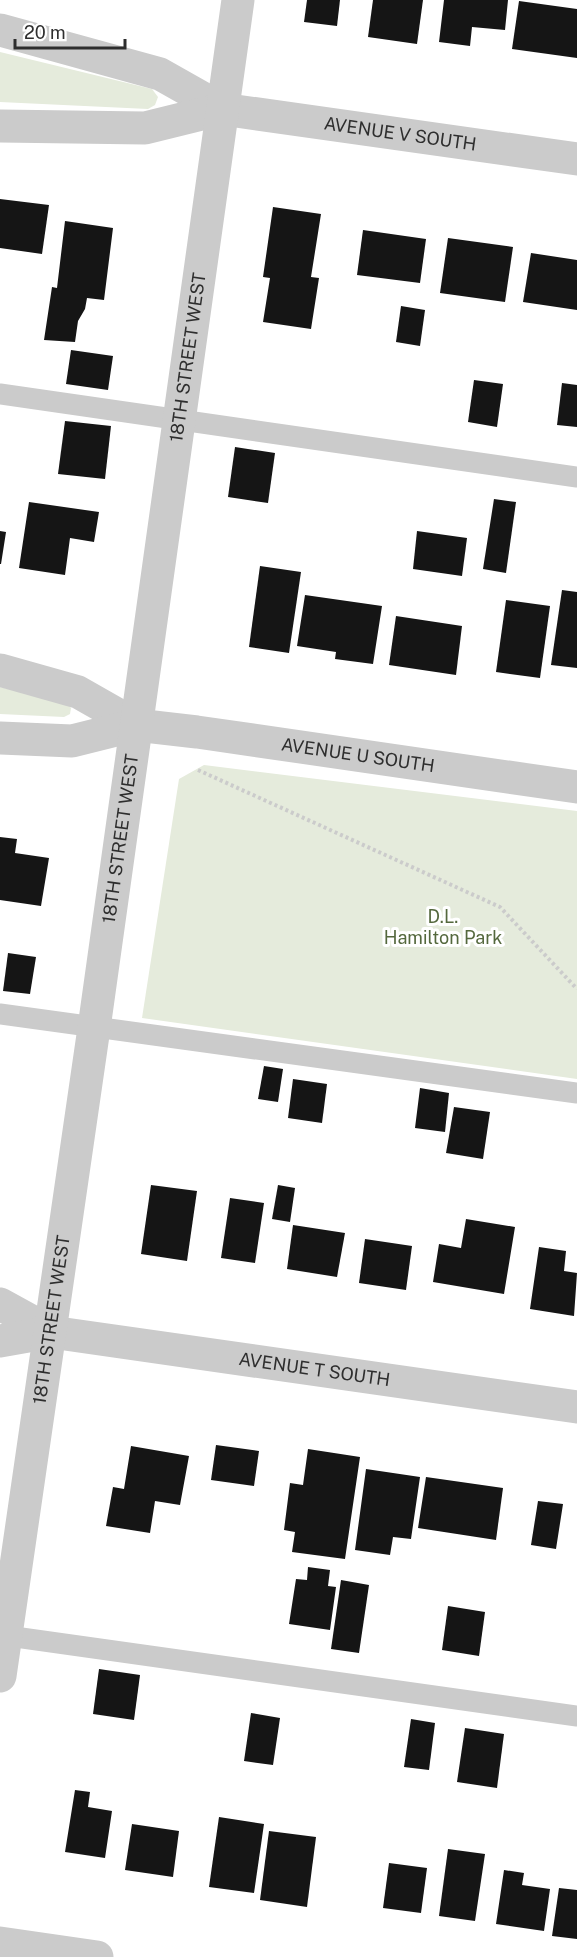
<svg xmlns="http://www.w3.org/2000/svg" width="577" height="1957" viewBox="0 0 577 1957" font-family="'Public Sans',sans-serif">
<style>
.green{fill:#e5ebdc}
.building{fill:#151515}
.lines{fill:none;stroke-linecap:round;stroke-linejoin:round}
.path{stroke:#cbcbcb;stroke-width:4;stroke-dasharray:3 3;stroke-linecap:butt}
.lane{stroke:#cbcbcb;stroke-width:21}
.street{stroke:#cbcbcb;stroke-width:33}
.labels{text-anchor:middle;stroke-width:6;stroke-linejoin:round;paint-order:stroke}
.street-label{font-size:18px;fill:#2e2e2e;stroke:#fff}
.park-label{font-size:18px;fill:#54683d;stroke:#fff}
</style>
<rect width="100%" height="100%" fill="#fff"/>
<g class="green">
<polygon points="0,52 152,89 158,97 155,105 148,109 0,102"/>
<polygon points="0,687 66,703 71,708 70,714 64,717 0,714"/>
<polygon points="204,765 577,811 577,1079 142,1018 179,779"/>
</g>
<g class="building">
<polygon points="307,0 340,0 337,26 304,22"/>
<polygon points="373,0 423,0 417,44 368,37"/>
<polygon points="444,0 508,0 505,30 472,27 470,46 439,42"/>
<polygon points="519,1 577,9 577,58 512,49"/>
<polygon points="0,199 49,205 42,254 0,248"/>
<polygon points="273,207 321,214 311,277 319,278 311,329 263,322 270,278 263,277"/>
<polygon points="65,221 113,228 104,300 87,298 85,309 78,321 75,342 44,340 52,287 57,288"/>
<polygon points="363,230 426,239 420,283 357,275"/>
<polygon points="448,238 513,247 505,302 440,293"/>
<polygon points="531,253 577,260 577,310 523,302"/>
<polygon points="401,306 425,310 420,346 396,342"/>
<polygon points="71,350 113,356 108,390 66,384"/>
<polygon points="474,380 503,384 497,427 468,422"/>
<polygon points="562,383 577,385 577,427 557,425"/>
<polygon points="65,421 111,426 105,479 58,474"/>
<polygon points="235,447 275,453 268,503 228,497"/>
<polygon points="494,499 516,502 506,573 483,569"/>
<polygon points="29,502 99,512 94,542 70,538 65,575 19,568"/>
<polygon points="0,531 6,532 1,564 0,564"/>
<polygon points="417,531 467,538 462,576 413,569"/>
<polygon points="260,566 301,572 289,653 249,647"/>
<polygon points="562,590 577,592 577,668 551,665"/>
<polygon points="305,595 382,606 373,664 335,659 336,652 297,646"/>
<polygon points="506,600 550,606 540,678 496,672"/>
<polygon points="396,616 462,626 456,675 389,665"/>
<polygon points="0,837 17,839 15,853 49,858 41,906 0,900"/>
<polygon points="8,953 36,957 30,994 3,991"/>
<polygon points="264,1066 283,1069 278,1102 258,1099"/>
<polygon points="293,1079 327,1084 322,1123 288,1118"/>
<polygon points="420,1088 449,1093 445,1132 415,1128"/>
<polygon points="454,1107 490,1112 483,1159 446,1153"/>
<polygon points="151,1185 197,1191 187,1261 141,1254"/>
<polygon points="278,1185 295,1188 290,1222 272,1219"/>
<polygon points="230,1198 264,1203 255,1263 221,1258"/>
<polygon points="466,1219 515,1227 504,1294 433,1282 439,1244 461,1248"/>
<polygon points="293,1225 345,1233 337,1277 287,1269"/>
<polygon points="365,1239 412,1246 406,1290 359,1283"/>
<polygon points="539,1247 566,1251 564,1271 577,1273 574,1316 530,1309"/>
<polygon points="216,1445 259,1451 254,1486 211,1480"/>
<polygon points="131,1446 189,1456 180,1505 155,1501 150,1533 106,1526 113,1487 124,1489"/>
<polygon points="308,1449 360,1457 345,1559 292,1552 295,1532 284,1530 290,1483 303,1485"/>
<polygon points="366,1469 420,1477 411,1539 393,1537 390,1555 355,1550"/>
<polygon points="426,1477 503,1488 496,1540 418,1528"/>
<polygon points="538,1501 563,1504 556,1549 531,1545"/>
<polygon points="308,1567 330,1570 328,1586 336,1587 330,1630 289,1624 296,1579 307,1580"/>
<polygon points="341,1580 369,1585 359,1653 331,1649"/>
<polygon points="448,1606 485,1612 479,1656 442,1650"/>
<polygon points="99,1669 140,1675 134,1720 93,1714"/>
<polygon points="251,1713 280,1718 273,1765 244,1761"/>
<polygon points="411,1719 435,1723 429,1770 404,1767"/>
<polygon points="465,1728 504,1734 497,1788 457,1782"/>
<polygon points="75,1790 90,1792 88,1807 112,1811 105,1858 65,1852"/>
<polygon points="219,1817 264,1824 254,1893 209,1887"/>
<polygon points="132,1824 179,1831 173,1877 125,1870"/>
<polygon points="269,1831 316,1837 307,1907 260,1900"/>
<polygon points="448,1849 485,1854 475,1921 439,1916"/>
<polygon points="389,1863 427,1868 421,1913 383,1908"/>
<polygon points="504,1870 524,1873 522,1885 550,1889 544,1931 496,1924"/>
<polygon points="559,1888 577,1890 577,1939 552,1936"/>
</g>
<g class="lines">
<polyline class="path" points="198,770 500,907 577,989"/>
<g class="lane">
<polyline points="0,394 577,477"/>
<polyline points="0,1014 577,1093"/>
<polyline points="0,1635 577,1716"/>
</g>
<g class="street">
<path id="s1" d="M0,30L160,74L222,109L577,159"/>
<polyline points="0,126 145,128 222,109"/>
<polyline points="0,670 78,692 136,725"/>
<path id="s2" d="M0,738L72,741L136,725L197,732L577,787"/>
<polyline points="0,1304 51,1332"/>
<path id="s3" d="M0,1341L51,1332L577,1407"/>
<path id="s4" d="M0,1676L94,1028L238,0"/>
<polyline points="0,1943 97,1957"/>
</g>
</g>
<g class="labels">
<g class="street-label">
<text dy="6" stroke="none"><textPath href="#s1" startOffset="417">AVENUE V SOUTH</textPath></text>
<text dy="6" stroke="none"><textPath href="#s4" startOffset="1332">18TH STREET WEST</textPath></text>
<text dy="6" stroke="none"><textPath href="#s2" startOffset="362">AVENUE U SOUTH</textPath></text>
<text dy="6" stroke="none"><textPath href="#s4" startOffset="846">18TH STREET WEST</textPath></text>
<text dy="6" stroke="none"><textPath href="#s4" startOffset="360">18TH STREET WEST</textPath></text>
<text dy="6" stroke="none"><textPath href="#s3" startOffset="318">AVENUE T SOUTH</textPath></text>
</g>
<g class="park-label">
<text x="443" y="923">D.L.<tspan x="443" dy="21">Hamilton Park</tspan></text>
</g>
</g>
<path d="M15 39v9h110v-9" fill="none" stroke="#2e2e2e" stroke-width="3"/>
<text x="24" y="39" font-size="18" fill="#2e2e2e" stroke="#ffffff" stroke-width="4.5" paint-order="stroke">20 m</text>
</svg>
